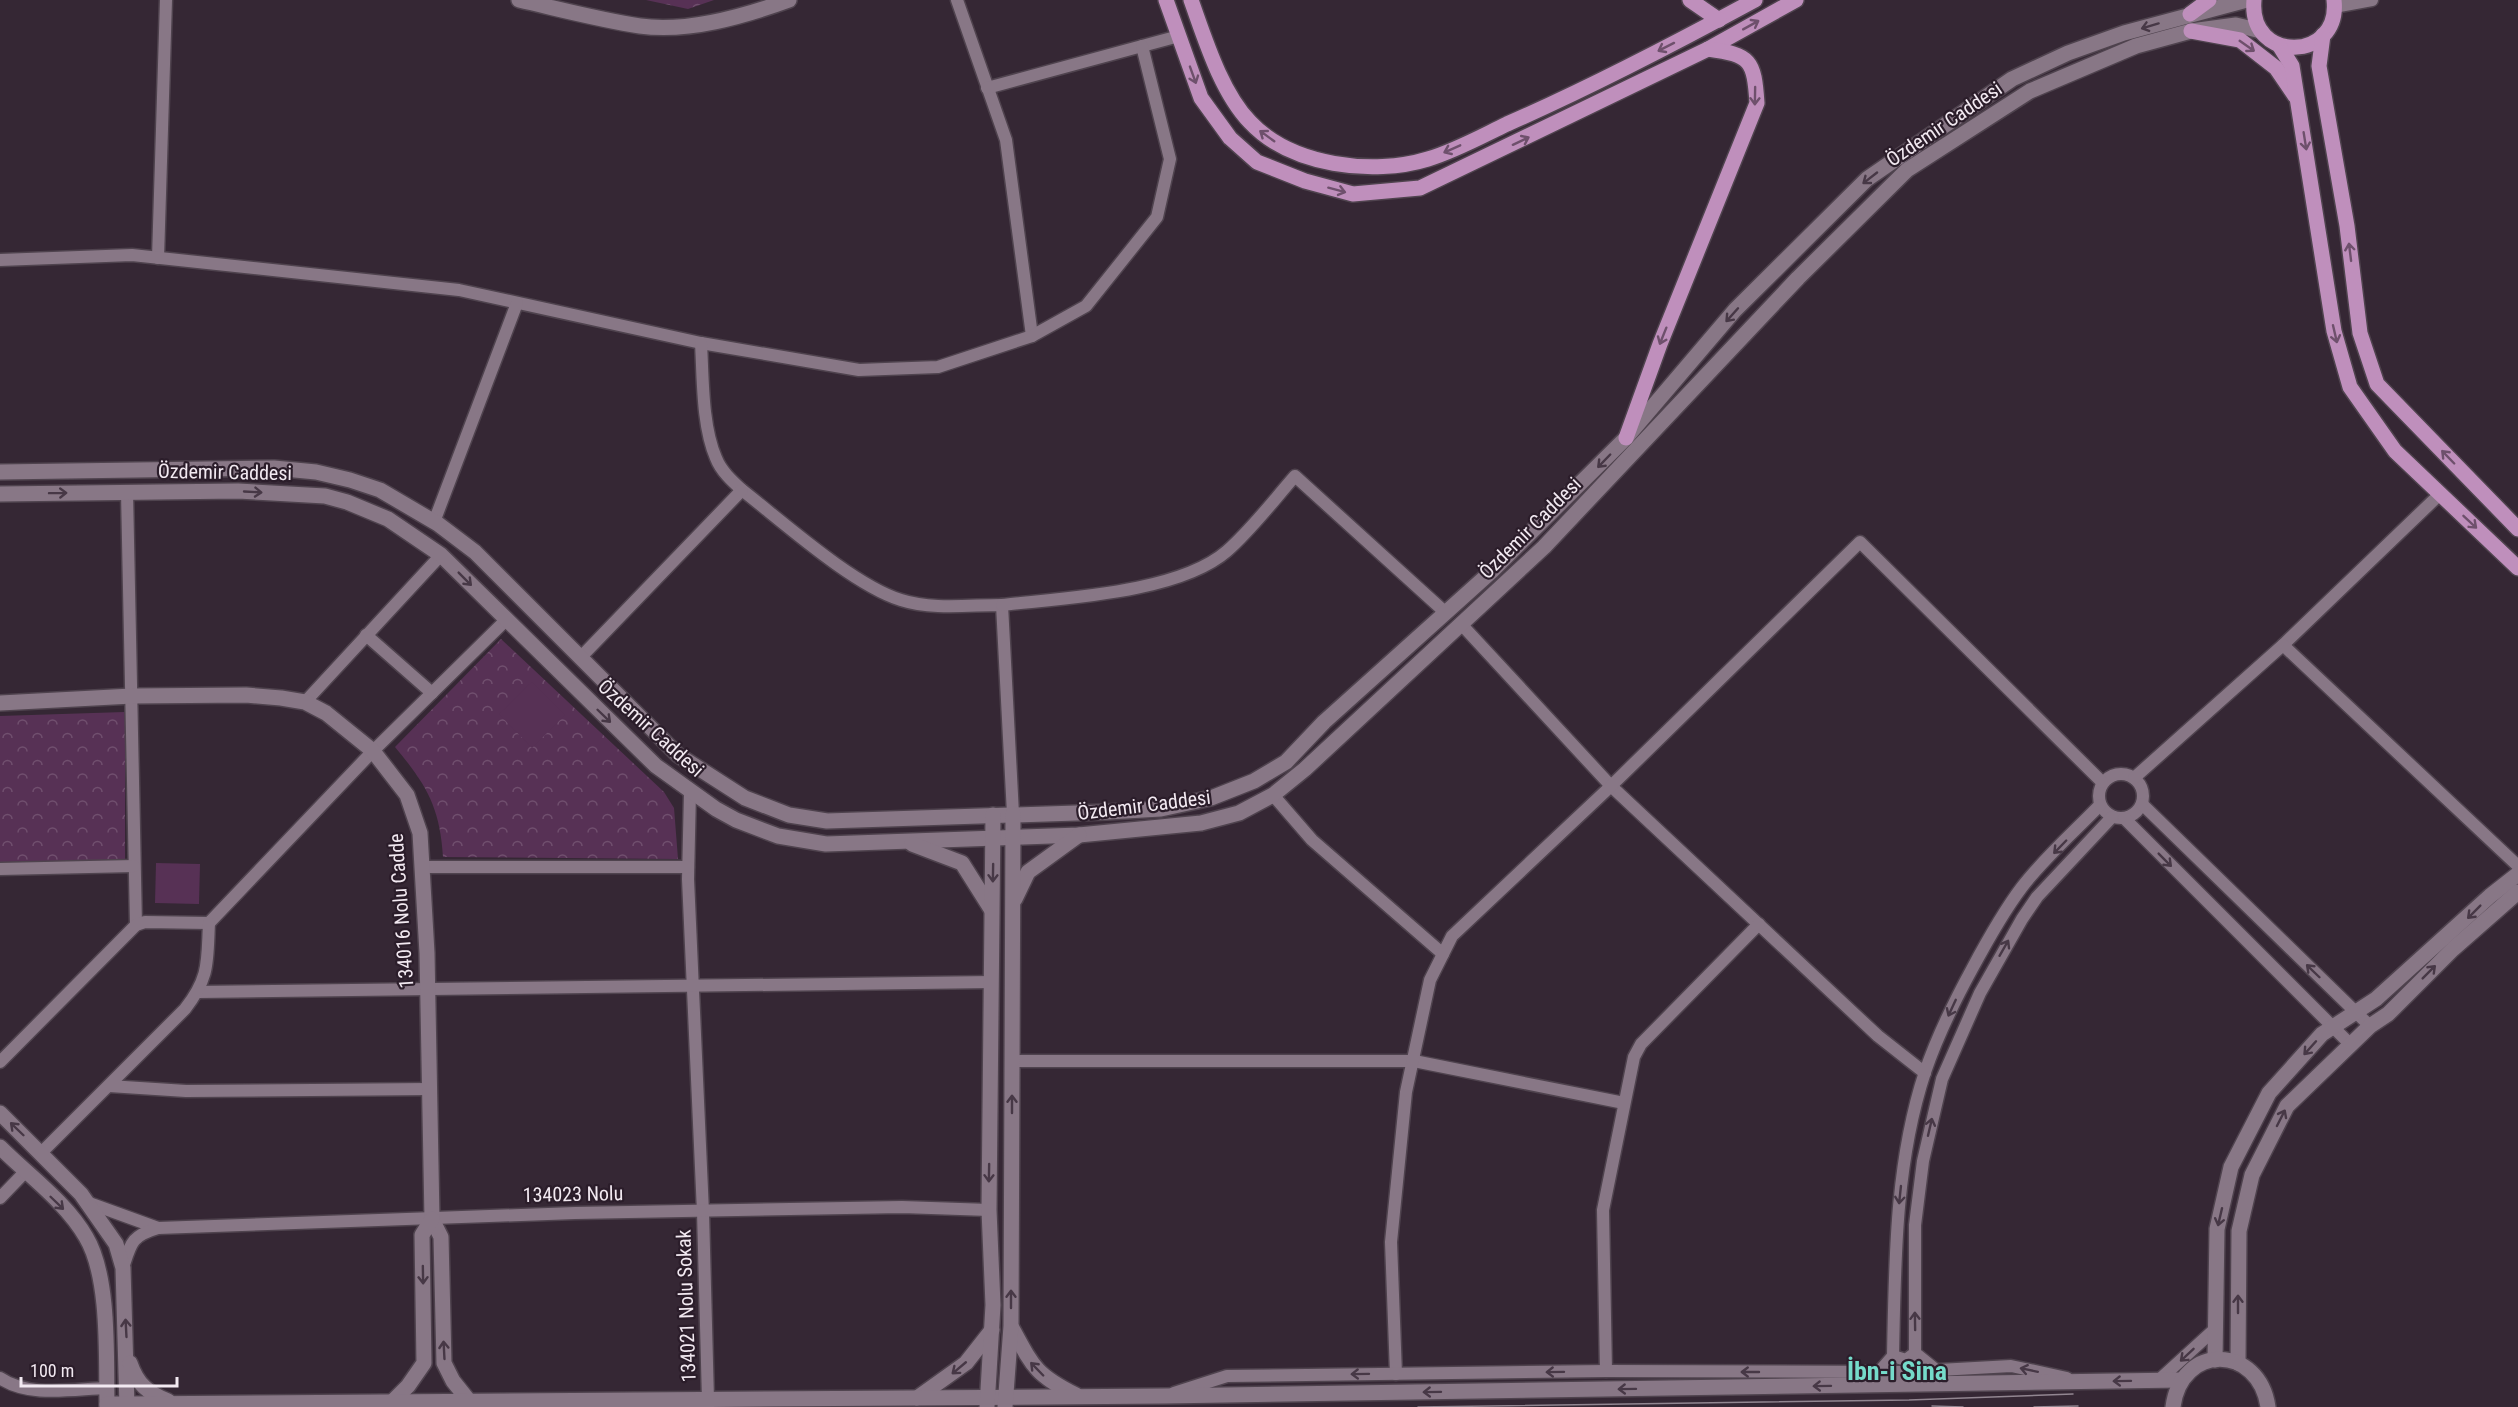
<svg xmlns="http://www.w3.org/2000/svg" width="2518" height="1407" viewBox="0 0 2518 1407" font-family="'Roboto Condensed',sans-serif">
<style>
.park{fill:url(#park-crowns)}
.pitch{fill:#573155}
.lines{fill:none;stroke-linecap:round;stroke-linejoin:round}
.street-casing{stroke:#4f434e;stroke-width:15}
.secondary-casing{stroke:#4f434e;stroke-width:18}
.primary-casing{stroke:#4f434e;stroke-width:18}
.street{stroke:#887786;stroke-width:12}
.secondary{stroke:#887786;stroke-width:15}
.primary{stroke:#bf8fbc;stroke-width:15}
.tram{stroke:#928691;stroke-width:1.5}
.oneway{stroke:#6e506c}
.oneway2{stroke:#473846}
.labels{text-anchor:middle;stroke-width:4.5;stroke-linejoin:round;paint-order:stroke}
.street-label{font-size:20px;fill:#f2e9f1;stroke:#2b1d2a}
.district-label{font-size:26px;font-weight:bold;fill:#75dbca;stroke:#2b1d2a}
</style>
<defs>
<pattern id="park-crowns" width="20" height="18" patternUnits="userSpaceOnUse" patternTransform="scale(1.5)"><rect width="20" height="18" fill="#573155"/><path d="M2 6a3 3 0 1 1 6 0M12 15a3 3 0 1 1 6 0" fill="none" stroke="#704f6e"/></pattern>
</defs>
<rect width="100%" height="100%" fill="#352734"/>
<g class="park">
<polygon points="646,0 714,0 688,9"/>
<path d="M501,639L664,792L674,808L678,859L443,857C440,807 426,784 395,747Z"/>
<polygon points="125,712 125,861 0,862 0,716"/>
</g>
<g class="pitch">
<polygon points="532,682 565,715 532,748 499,714"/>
<polygon points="156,863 200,864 199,904 155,903"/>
</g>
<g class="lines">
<g class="street-casing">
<g id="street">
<polyline points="957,0 1006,140 1032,336"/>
<polyline points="2334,7 2372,0"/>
<polyline points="987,88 1179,36"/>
<polyline points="158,258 166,0"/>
<polyline points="0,260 132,255 459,290 701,343 859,370 938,367 1032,336 1086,306 1157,217 1170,159 1142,46"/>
<path d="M701,343C703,378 702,426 716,458C721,471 732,481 742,490C783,522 853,585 901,600C932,610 969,605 1002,605L1013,814"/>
<polyline points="127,492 136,925"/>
<polyline points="434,522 517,303"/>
<path d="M1002,605C1063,598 1179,593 1227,551C1252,529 1273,501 1295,476L1446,613"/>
<polyline points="1462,625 1611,786 1878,1036 1925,1073"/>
<polyline points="366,635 432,693"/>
<polyline points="2283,645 2440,494"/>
<polyline points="580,658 742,490"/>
<polyline points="305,702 441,555"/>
<circle cx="2121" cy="796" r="22"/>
<polyline points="2134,778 2283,645 2518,866"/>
<polyline points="690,792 688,879 703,1212 708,1400"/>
<polyline points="1273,795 1312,840 1443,954"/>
<polyline points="2142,804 2370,1026"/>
<polyline points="2124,818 2351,1045"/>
<polyline points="422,867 688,867"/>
<polyline points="0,869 134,866"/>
<polyline points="198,992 992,982"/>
<polyline points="1012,1061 1414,1061 1624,1103"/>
<polyline points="0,1062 136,925 145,922 209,923 373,751 506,620"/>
<polyline points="109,1086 186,1091 430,1089"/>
<path d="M41,1153L185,1009C210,977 207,962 209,923"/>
<polyline points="0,1198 25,1172"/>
<polyline points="89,1203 158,1228"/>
<path d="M123,1268C131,1243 131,1236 158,1228L575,1213L902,1207L989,1210"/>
<polyline points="1893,1356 1906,1360 1915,1353"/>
<polyline points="1936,1370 1915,1353 1915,1225 1923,1161 1942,1079 1980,993 2022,919 2037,897 2112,817"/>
<polyline points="1606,1371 1603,1210 1634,1057 1641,1044 1759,924"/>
<path d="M1879,1372L1893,1356C1895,1261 1895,1163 1925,1072C1937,1037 1954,1002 1972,969C1987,941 2003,912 2022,887C2044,858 2074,832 2100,805"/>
<polyline points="1396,1374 1391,1242 1406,1092 1430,980 1452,936 1611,786 1860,542 2102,782"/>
<path d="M0,1378C29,1398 73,1389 107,1388"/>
<polyline points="2159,1380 2215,1329"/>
<polyline points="1174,1393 1227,1376 1606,1371 1903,1372 2011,1366 2067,1378"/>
</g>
</g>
<g class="secondary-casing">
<g id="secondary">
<path d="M519,0C559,9 600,20 640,26C688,33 745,16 789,0"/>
<polyline points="0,472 274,468 316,472 350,480 380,490 438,524 475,552 678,755 745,798 789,815 827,821 1107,812 1161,809 1211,798 1254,781 1286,762 1324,722 1492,571 1626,438 1735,310 1867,179 2012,79 2068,53 2124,33 2247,0"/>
<polyline points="0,494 238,491 325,496 347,502 388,519 441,555 656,766 716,809 736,820 778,836 826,844 1079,835 1201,823 1239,813 1273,795 1305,769 1544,547 1798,278 1907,170 2030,91 2136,46 2191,31 2236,25 2261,31"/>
<polyline points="0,703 132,696 246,695 281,698 305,702 326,713 373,751 407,795 420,833 427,953 432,1219 441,1237 444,1363 453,1381 469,1401"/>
<polyline points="912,844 962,863 991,909"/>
<polyline points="1015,899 1028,872 1079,835"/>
<polyline points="0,1113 81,1194 116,1244 123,1268 127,1407"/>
<path d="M0,1147C28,1175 66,1202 86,1237C110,1277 106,1357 107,1404"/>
<path d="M1012,1328C1033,1367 1036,1375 1076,1395"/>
<polyline points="2215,1360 2217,1229 2231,1167 2269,1093 2322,1034 2376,999 2490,896 2518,874"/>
<path d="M130,1363C137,1384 148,1393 168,1401"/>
<polyline points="2238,1363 2239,1231 2252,1175 2287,1106 2370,1026 2388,1014 2453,949 2518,892"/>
<polyline points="917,1398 966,1363 992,1330"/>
<polyline points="392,1402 408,1386 424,1363 422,1235 432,1219"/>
<polyline points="107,1407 107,1404 127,1404 1164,1396 2180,1380"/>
<polyline points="987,1407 993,1305 989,1210 993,815"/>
<polyline points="1005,1407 1011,1326 1013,814"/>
<path d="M2173,1407C2181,1343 2259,1344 2268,1407"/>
</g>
</g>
<g class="primary-casing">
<g id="primary">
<polyline points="1166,0 1201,98 1230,138 1257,162 1305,181 1353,194 1420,188 1708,49 1796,0"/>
<path d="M1191,0C1205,39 1221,92 1250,122C1291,166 1373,176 1428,159C1455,151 1482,136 1507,124C1592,87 1674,44 1755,0"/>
<polyline points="1690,0 1719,20"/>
<path d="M2254,0C2248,64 2341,62 2334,0"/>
<polyline points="2190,14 2209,0"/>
<polyline points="2191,31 2240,40 2276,68 2295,96"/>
<polyline points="2323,35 2319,66 2347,226 2360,333 2377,384 2518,529"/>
<polyline points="2279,45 2292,66 2334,331 2350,387 2395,451 2518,568"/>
<path d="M1626,438L1660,344L1757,103C1754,60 1751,55 1708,49"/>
</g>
</g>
<use href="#street" class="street"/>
<use href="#secondary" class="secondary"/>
<use href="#primary" class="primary"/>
<g class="tram">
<polyline points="1932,1406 1963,1407"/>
<polyline points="1418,1407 1909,1400 2073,1394"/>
<polyline points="2034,1407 2078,1406"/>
</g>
</g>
<defs><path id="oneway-shaft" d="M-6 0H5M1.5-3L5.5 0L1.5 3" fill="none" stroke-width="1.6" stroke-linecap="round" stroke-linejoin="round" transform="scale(1.5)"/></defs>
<g class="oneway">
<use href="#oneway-shaft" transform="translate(1751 25) rotate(-29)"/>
<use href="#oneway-shaft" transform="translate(2247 46) rotate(35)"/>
<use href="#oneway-shaft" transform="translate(1666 47) rotate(153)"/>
<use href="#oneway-shaft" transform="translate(1193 75) rotate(70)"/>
<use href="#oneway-shaft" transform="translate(1755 96) rotate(91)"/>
<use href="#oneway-shaft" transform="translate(1267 136) rotate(-144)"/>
<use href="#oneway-shaft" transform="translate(1521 141) rotate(-25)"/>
<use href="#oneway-shaft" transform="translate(2305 141) rotate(81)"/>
<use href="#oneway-shaft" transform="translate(1452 149) rotate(156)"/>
<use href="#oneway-shaft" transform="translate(1337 190) rotate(15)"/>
<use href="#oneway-shaft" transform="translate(2350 252) rotate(-97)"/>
<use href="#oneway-shaft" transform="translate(2335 334) rotate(77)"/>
<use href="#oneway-shaft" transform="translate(1663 336) rotate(112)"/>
<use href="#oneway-shaft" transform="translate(2448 457) rotate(-134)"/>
<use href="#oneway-shaft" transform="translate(2470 522) rotate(43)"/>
</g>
<g class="oneway2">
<use href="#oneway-shaft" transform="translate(2150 26) rotate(163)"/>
<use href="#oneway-shaft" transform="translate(1870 178) rotate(142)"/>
<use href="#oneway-shaft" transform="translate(1732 315) rotate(132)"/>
<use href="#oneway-shaft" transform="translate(1604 461) rotate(134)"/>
<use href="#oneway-shaft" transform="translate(253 492) rotate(3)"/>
<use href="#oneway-shaft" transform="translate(58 493) rotate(-1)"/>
<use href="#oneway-shaft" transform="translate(465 579) rotate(45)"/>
<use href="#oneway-shaft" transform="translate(604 716) rotate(44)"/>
<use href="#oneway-shaft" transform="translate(2060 847) rotate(134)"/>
<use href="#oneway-shaft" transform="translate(2165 860) rotate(45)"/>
<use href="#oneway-shaft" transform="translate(993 873) rotate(91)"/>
<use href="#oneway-shaft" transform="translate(2474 912) rotate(135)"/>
<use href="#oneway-shaft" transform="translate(2004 948) rotate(-60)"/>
<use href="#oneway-shaft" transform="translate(2313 971) rotate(-136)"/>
<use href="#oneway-shaft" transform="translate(2429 972) rotate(-45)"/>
<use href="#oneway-shaft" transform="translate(1952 1008) rotate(115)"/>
<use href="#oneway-shaft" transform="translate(2310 1048) rotate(132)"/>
<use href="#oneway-shaft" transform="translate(1012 1104) rotate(-90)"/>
<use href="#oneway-shaft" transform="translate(2281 1118) rotate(-63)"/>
<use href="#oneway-shaft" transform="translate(1930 1127) rotate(-77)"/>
<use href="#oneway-shaft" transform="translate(17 1129) rotate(-136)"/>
<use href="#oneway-shaft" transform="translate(989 1173) rotate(91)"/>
<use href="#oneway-shaft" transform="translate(1900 1195) rotate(96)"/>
<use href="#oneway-shaft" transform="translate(57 1203) rotate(44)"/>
<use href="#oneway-shaft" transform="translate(2220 1217) rotate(103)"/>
<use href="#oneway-shaft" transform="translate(423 1275) rotate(89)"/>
<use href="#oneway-shaft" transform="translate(1011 1299) rotate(-90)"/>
<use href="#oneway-shaft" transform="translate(2238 1304) rotate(-90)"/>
<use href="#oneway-shaft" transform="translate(1915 1321) rotate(-91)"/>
<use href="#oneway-shaft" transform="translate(126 1328) rotate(-93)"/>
<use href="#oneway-shaft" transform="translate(444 1350) rotate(-93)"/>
<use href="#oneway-shaft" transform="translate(2187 1355) rotate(137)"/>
<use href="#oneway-shaft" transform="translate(959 1368) rotate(140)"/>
<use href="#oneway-shaft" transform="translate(1037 1369) rotate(-134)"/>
<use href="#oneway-shaft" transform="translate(2029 1370) rotate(-168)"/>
<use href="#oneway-shaft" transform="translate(1555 1372) rotate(179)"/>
<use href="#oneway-shaft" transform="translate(1750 1372) rotate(-180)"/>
<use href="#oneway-shaft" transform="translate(1360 1374) rotate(179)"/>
<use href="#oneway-shaft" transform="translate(2122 1381) rotate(179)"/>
<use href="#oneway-shaft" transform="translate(1822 1386) rotate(179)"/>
<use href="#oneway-shaft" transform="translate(1627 1389) rotate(179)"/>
<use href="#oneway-shaft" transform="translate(1432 1392) rotate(179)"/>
</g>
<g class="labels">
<g class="street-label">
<text transform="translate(1944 124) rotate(-34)" y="7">Özdemir Caddesi</text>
<text transform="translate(225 472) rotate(1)" y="7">Özdemir Caddesi</text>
<text transform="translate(1530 528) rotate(-45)" y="7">Özdemir Caddesi</text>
<text transform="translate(651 728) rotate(42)" y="7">Özdemir Caddesi</text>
<text transform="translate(1144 805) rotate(-7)" y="7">Özdemir Caddesi</text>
<text transform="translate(401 911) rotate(-94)" y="7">134016 Nolu Cadde</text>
<text transform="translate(573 1194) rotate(-1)" y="7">134023 Nolu</text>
<text transform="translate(686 1306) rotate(-92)" y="7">134021 Nolu Sokak</text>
</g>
<g class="district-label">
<text x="1897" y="1380">İbn-i Sina</text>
</g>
</g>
<path d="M21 1377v9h156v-9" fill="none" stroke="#f2e9f1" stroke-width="3"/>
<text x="30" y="1377" font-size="18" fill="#f2e9f1" stroke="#2b1d2a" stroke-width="4.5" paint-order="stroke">100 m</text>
</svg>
